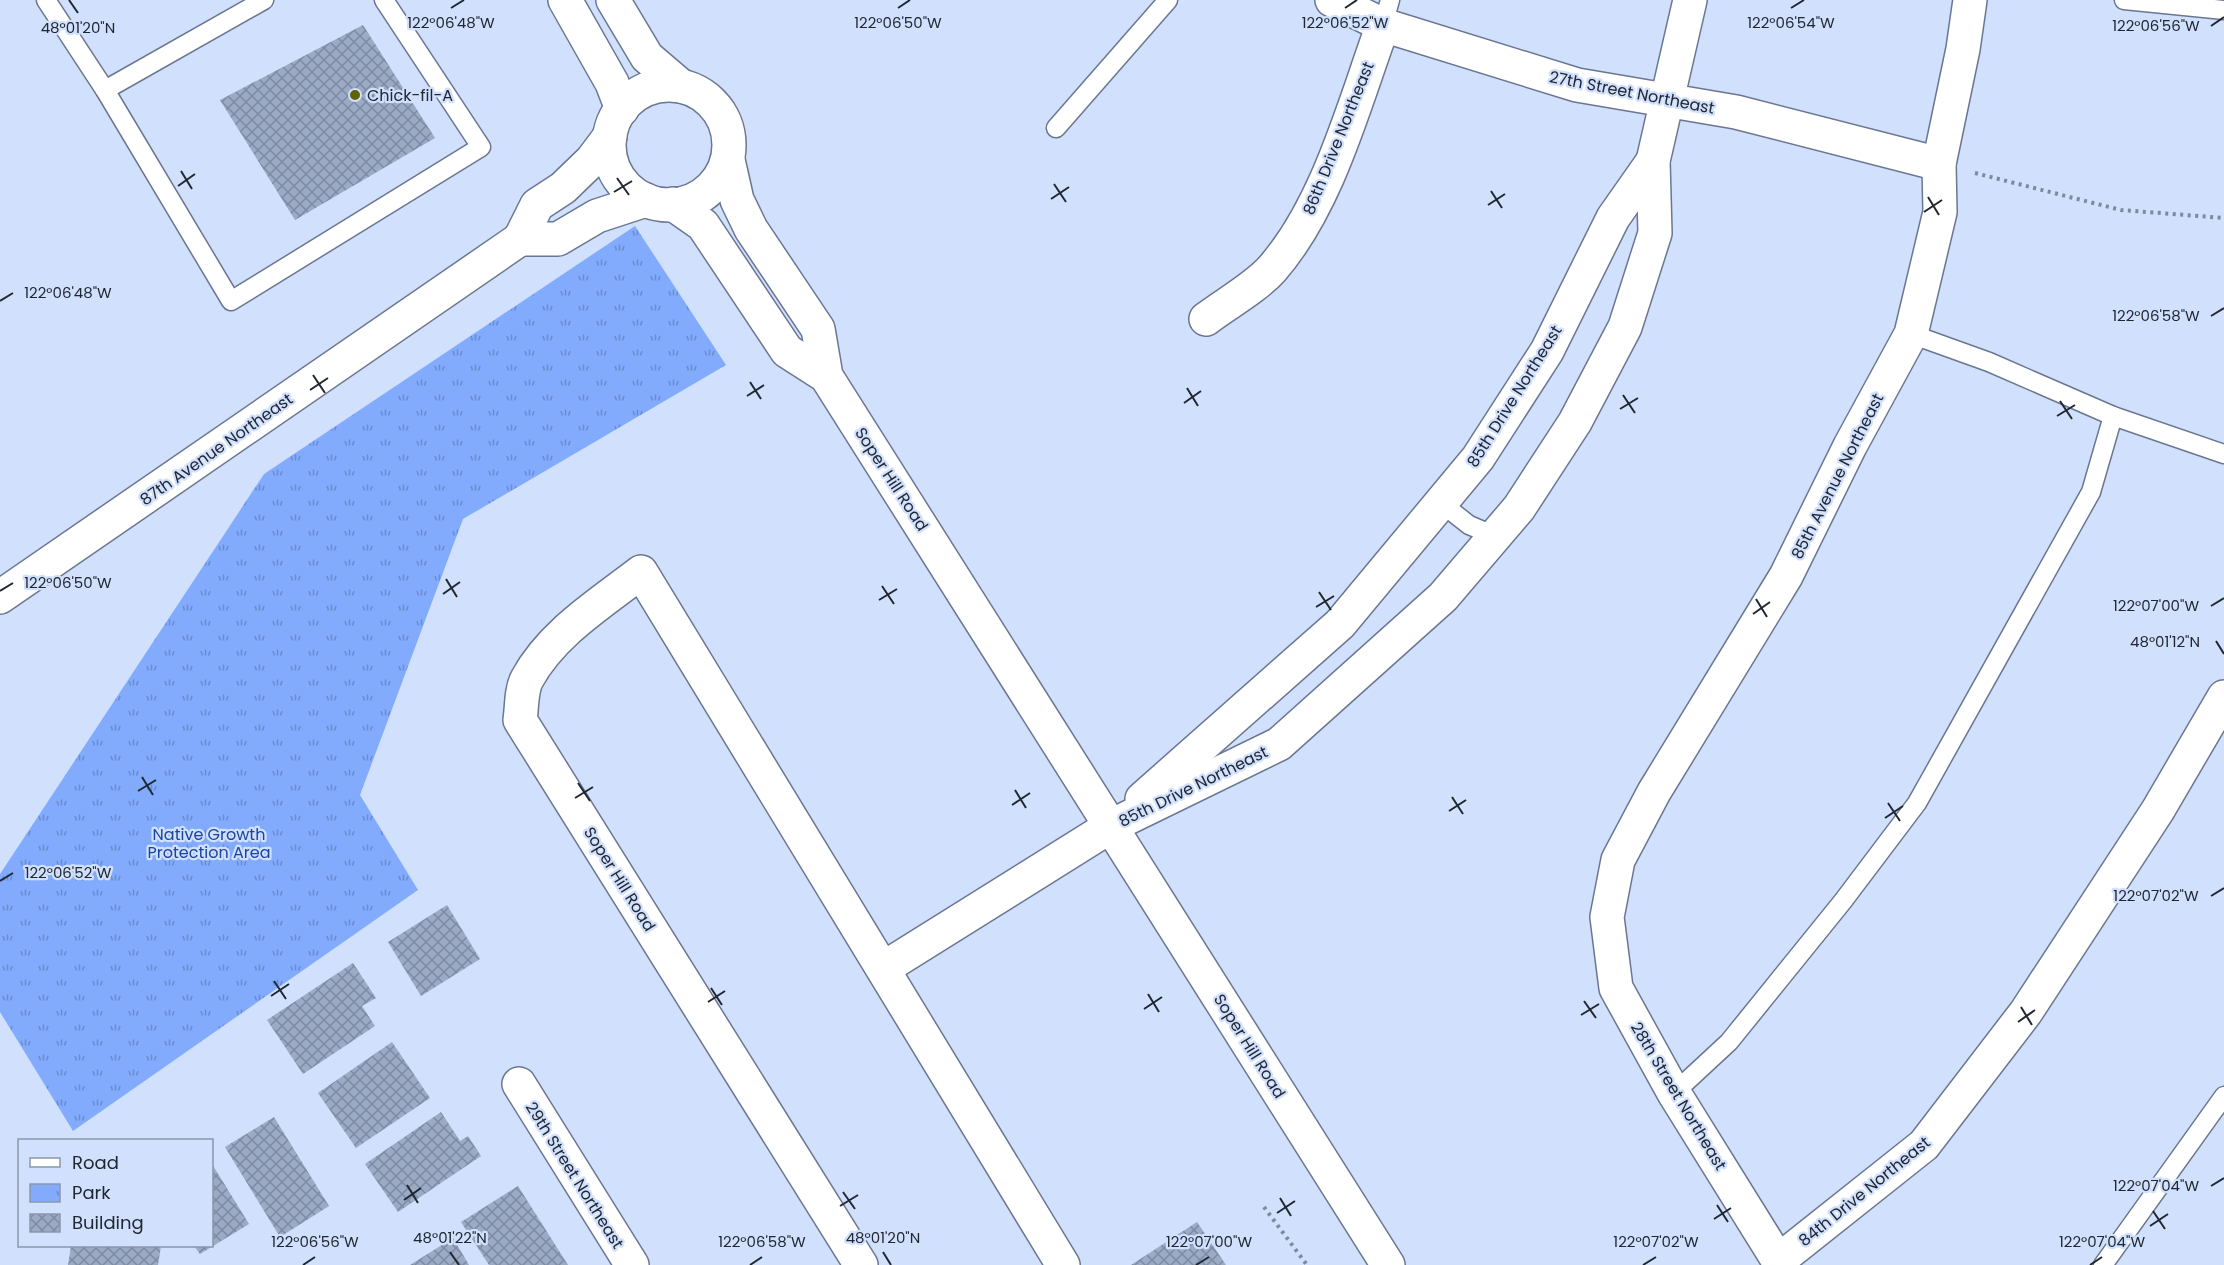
<svg xmlns="http://www.w3.org/2000/svg" width="2224" height="1265" viewBox="0 0 2224 1265" font-family="Poppins,sans-serif">
<style>
.park{fill:url(#park-tufts)}
.building{fill:url(#building-cross-hatch)}
.lines{fill:none;stroke-linecap:round;stroke-linejoin:round}
.lane-casing{stroke:#6a7791;stroke-width:21}
.street-casing{stroke:#6a7791;stroke-width:36}
.secondary-casing{stroke:#6a7791;stroke-width:36}
.path{stroke:#7d899d;stroke-width:4;stroke-dasharray:3 4.5;stroke-linecap:butt}
.lane{stroke:#fff;stroke-width:18}
.street{stroke:#fff;stroke-width:33}
.secondary{stroke:#fff;stroke-width:33}
.ticks{fill:none;stroke:#212731;stroke-width:2}
.poi-dot{fill:#5f6400;stroke:#d0e0fd;stroke-width:2}
.labels{text-anchor:middle;stroke-width:4.5;stroke-linejoin:round;paint-order:stroke}
.street-label{font-size:16px;fill:#212731;stroke:#d0e0fd}
.poi-label{font-size:16px;fill:#212731;stroke:#d0e0fd;text-anchor:start}
.park-label{font-size:16px;fill:#1a44a2;stroke:#d0e0fd}
.ticks-label{font-size:15px;text-anchor:middle;fill:#212731;stroke:#d0e0fd;stroke-width:4.5;stroke-linejoin:round;paint-order:stroke}
</style>
<defs>
<pattern id="park-tufts" width="24" height="20" patternUnits="userSpaceOnUse" patternTransform="scale(1.5)"><rect width="24" height="20" fill="#82abfe"/><path d="M3 7l-1-3M5 7V3M7 7l1-3M15 17l-1-3M17 17v-4M19 17l1-3" fill="none" stroke="#6a8bce"/></pattern>
<pattern id="building-cross-hatch" width="8" height="8" patternUnits="userSpaceOnUse" patternTransform="scale(1.5)"><rect width="8" height="8" fill="#9baac5"/><path d="M0 0l8 8M0 8l8-8" fill="none" stroke="#7e8aa1"/></pattern>
</defs>
<rect width="100%" height="100%" fill="#d0e0fd"/>
<polygon class="park" points="635,226 726,365 463,519 360,795 418,890 73,1131 0,1012 0,874 264,474"/>
<g class="building">
<polygon points="363,25 435,138 295,220 220,100"/>
<polygon points="447,905 480,959 421,996 388,942"/>
<polygon points="353,963 376,998 362,1006 375,1026 303,1074 267,1020"/>
<polygon points="392,1042 430,1098 356,1148 318,1093"/>
<polygon points="441,1112 460,1141 468,1136 481,1156 398,1212 365,1164"/>
<polygon points="274,1117 329,1206 280,1237 225,1147"/>
<polygon points="212,1164 249,1224 200,1254 194,1246 212,1246"/>
<polygon points="518,1186 568,1265 489,1265 461,1222"/>
<polygon points="1197,1222 1226,1265 1131,1265"/>
<polygon points="453,1238 469,1265 410,1265"/>
<polygon points="71,1246 161,1246 158,1265 68,1265"/>
</g>
<g class="lines">
<g class="lane-casing">
<g id="lane">
<polyline points="46,0 105,90 231,301 481,147 384,0"/>
<polyline points="2124,0 2224,10"/>
<polyline points="1383,25 1390,0"/>
<polyline points="105,90 264,0"/>
<polyline points="1056,128 1168,0"/>
<polyline points="1911,334 1989,362 2113,416 2224,454"/>
<polyline points="1441,503 1469,525 1495,536"/>
<polyline points="1674,1093 1729,1042 1843,901 1917,803 2091,492 2113,416"/>
<polyline points="2103,1265 2224,1096"/>
</g>
</g>
<g class="street-casing">
<g id="street">
<polyline points="1332,0 1383,25 1577,85 1736,112 1939,164"/>
<polyline points="520,239 537,205 563,188 592,160 610,136"/>
<polyline points="520,239 558,239 597,216 646,200"/>
<path d="M1206,319C1226,304 1256,287 1272,269C1328,205 1354,104 1383,25"/>
<polyline points="0,597 520,239"/>
<polyline points="1142,799 1340,624 1478,458 1547,351 1613,218 1653,161"/>
<polyline points="884,968 1111,826 1279,744 1443,597 1519,508 1575,422 1625,327 1655,233 1653,161 1690,0"/>
<polyline points="519,1084 632,1265"/>
<polyline points="1778,1261 1924,1145 2026,1012 2158,810 2224,697"/>
<path d="M861,1265L520,720C522,707 521,690 527,679C552,633 601,603 641,572L1063,1265"/>
<polyline points="1781,1265 1674,1093 1616,988 1607,917 1618,860 1654,792 1786,576 1850,446 1911,334 1940,212 1939,164 1963,49 1970,0"/>
</g>
</g>
<g class="secondary-casing">
<g id="secondary">
<polyline points="565,0 612,83 622,109"/>
<polyline points="613,0 647,57 681,86"/>
<circle cx="669" cy="145" r="60"/>
<polyline points="728,160 737,200 751,229 818,329 826,376 1388,1265"/>
<polyline points="673,204 703,225 787,351 826,376"/>
</g>
</g>
<g class="path">
<polyline points="1975,173 2121,210 2224,218"/>
<polyline points="1264,1207 1307,1265"/>
</g>
<use href="#lane" class="lane"/>
<use href="#street" class="street"/>
<use href="#secondary" class="secondary"/>
</g>
<path class="ticks" d="M69,0L78,13M451,8L464,0M898,8L910,0M1345,8L1357,0M1791,8L1804,0M2211,26L2224,17M181,171L192,189M617,178L629,195M1054,184L1066,202M178,186L195,174M1491,191L1502,208M614,192L632,181M1928,197L1939,215M1051,199L1069,187M1488,205L1505,194M1924,212L1942,200M0,301L13,293M2211,316L2224,308M313,375L325,393M750,382L761,399M1187,388L1198,406M310,390L328,378M1623,395L1635,413M747,396L764,385M2060,401L2072,419M1184,403L1201,391M1620,409L1638,398M2057,416L2075,405M446,579L457,597M882,586L894,604M0,591L13,583M1319,592L1331,610M443,594L460,582M1756,599L1767,617M879,600L897,589M2211,606L2224,598M1316,607L1334,596M1753,614L1770,602M2216,641L2224,654M142,777L153,795M578,783L590,801M1015,790L1026,808M138,791L156,780M1452,797L1463,814M575,798L593,787M1888,803L1900,821M1012,805L1030,793M1449,811L1466,800M1885,818L1903,806M0,881L13,873M2211,896L2224,888M274,981L286,999M711,988L722,1005M1148,994L1159,1012M271,996L289,984M1584,1001L1596,1018M708,1002L725,991M2021,1007L2032,1025M1144,1009L1162,997M1581,1015L1599,1004M2018,1022L2035,1010M407,1185L418,1203M2211,1186L2224,1178M843,1192L855,1209M1280,1198L1291,1216M404,1200L421,1188M1717,1205L1728,1222M840,1206L858,1195M2153,1211L2165,1229M1277,1213L1295,1201M1714,1219L1731,1208M2150,1226L2168,1214M450,1252L459,1265M883,1252L891,1265M303,1265L315,1257M750,1265L762,1257M1196,1265L1209,1257M1643,1265L1656,1257M2090,1265L2102,1257"/>
<circle class="poi-dot" cx="355" cy="95" r="6"/>
<g class="labels">
<g class="street-label">
<text transform="translate(1632 92) rotate(11)" y="6">27th Street Northeast</text>
<text transform="translate(1338 138) rotate(-68)" y="6">86th Drive Northeast</text>
<text transform="translate(1514 396) rotate(-58)" y="6">85th Drive Northeast</text>
<text transform="translate(216 449) rotate(-35)" y="6">87th Avenue Northeast</text>
<text transform="translate(1837 476) rotate(-63)" y="6">85th Avenue Northeast</text>
<text transform="translate(892 479) rotate(57)" y="6">Soper Hill Road</text>
<text transform="translate(1193 786) rotate(-26)" y="6">85th Drive Northeast</text>
<text transform="translate(620 879) rotate(58)" y="6">Soper Hill Road</text>
<text transform="translate(1250 1046) rotate(58)" y="6">Soper Hill Road</text>
<text transform="translate(1679 1096) rotate(59)" y="6">28th Street Northeast</text>
<text transform="translate(575 1175) rotate(58)" y="6">29th Street Northeast</text>
<text transform="translate(1864 1191) rotate(-39)" y="6">84th Drive Northeast</text>
</g>
<g class="poi-label">
<text x="367" y="101">Chick-fil-A</text>
</g>
<g class="park-label">
<text x="209" y="840">Native Growth<tspan x="209" dy="18">Protection Area</tspan></text>
</g>
</g>
<g class="ticks-label">
<text x="451" y="28">122°06'48"W</text>
<text x="898" y="28">122°06'50"W</text>
<text x="1345" y="28">122°06'52"W</text>
<text x="1791" y="28">122°06'54"W</text>
<text x="2156" y="31">122°06'56"W</text>
<text x="78" y="33">48°01'20"N</text>
<text x="68" y="298">122°06'48"W</text>
<text x="2156" y="321">122°06'58"W</text>
<text x="68" y="588">122°06'50"W</text>
<text x="2156" y="611">122°07'00"W</text>
<text x="2165" y="647">48°01'12"N</text>
<text x="68" y="878">122°06'52"W</text>
<text x="2156" y="901">122°07'02"W</text>
<text x="2156" y="1191">122°07'04"W</text>
<text x="450" y="1243">48°01'22"N</text>
<text x="883" y="1243">48°01'20"N</text>
<text x="315" y="1247">122°06'56"W</text>
<text x="762" y="1247">122°06'58"W</text>
<text x="1209" y="1247">122°07'00"W</text>
<text x="1656" y="1247">122°07'02"W</text>
<text x="2102" y="1247">122°07'04"W</text>
</g>
<rect x="18" y="1139" width="195" height="108" fill="#d0e0fd" stroke="#8a96ab" stroke-width="1.5"/>
<rect x="30" y="1158" width="30" height="9" fill="#ffffff" stroke="#8a96ab" stroke-width="1.5"/>
<text x="72" y="1169" font-size="18" fill="#212731">Road</text>
<rect x="30" y="1184" width="30" height="18" fill="url(#park-tufts)" stroke="#8a96ab" stroke-width="1.5"/>
<text x="72" y="1199" font-size="18" fill="#212731">Park</text>
<rect x="30" y="1214" width="30" height="18" fill="url(#building-cross-hatch)" stroke="#8a96ab" stroke-width="1.5"/>
<text x="72" y="1229" font-size="18" fill="#212731">Building</text>
</svg>
